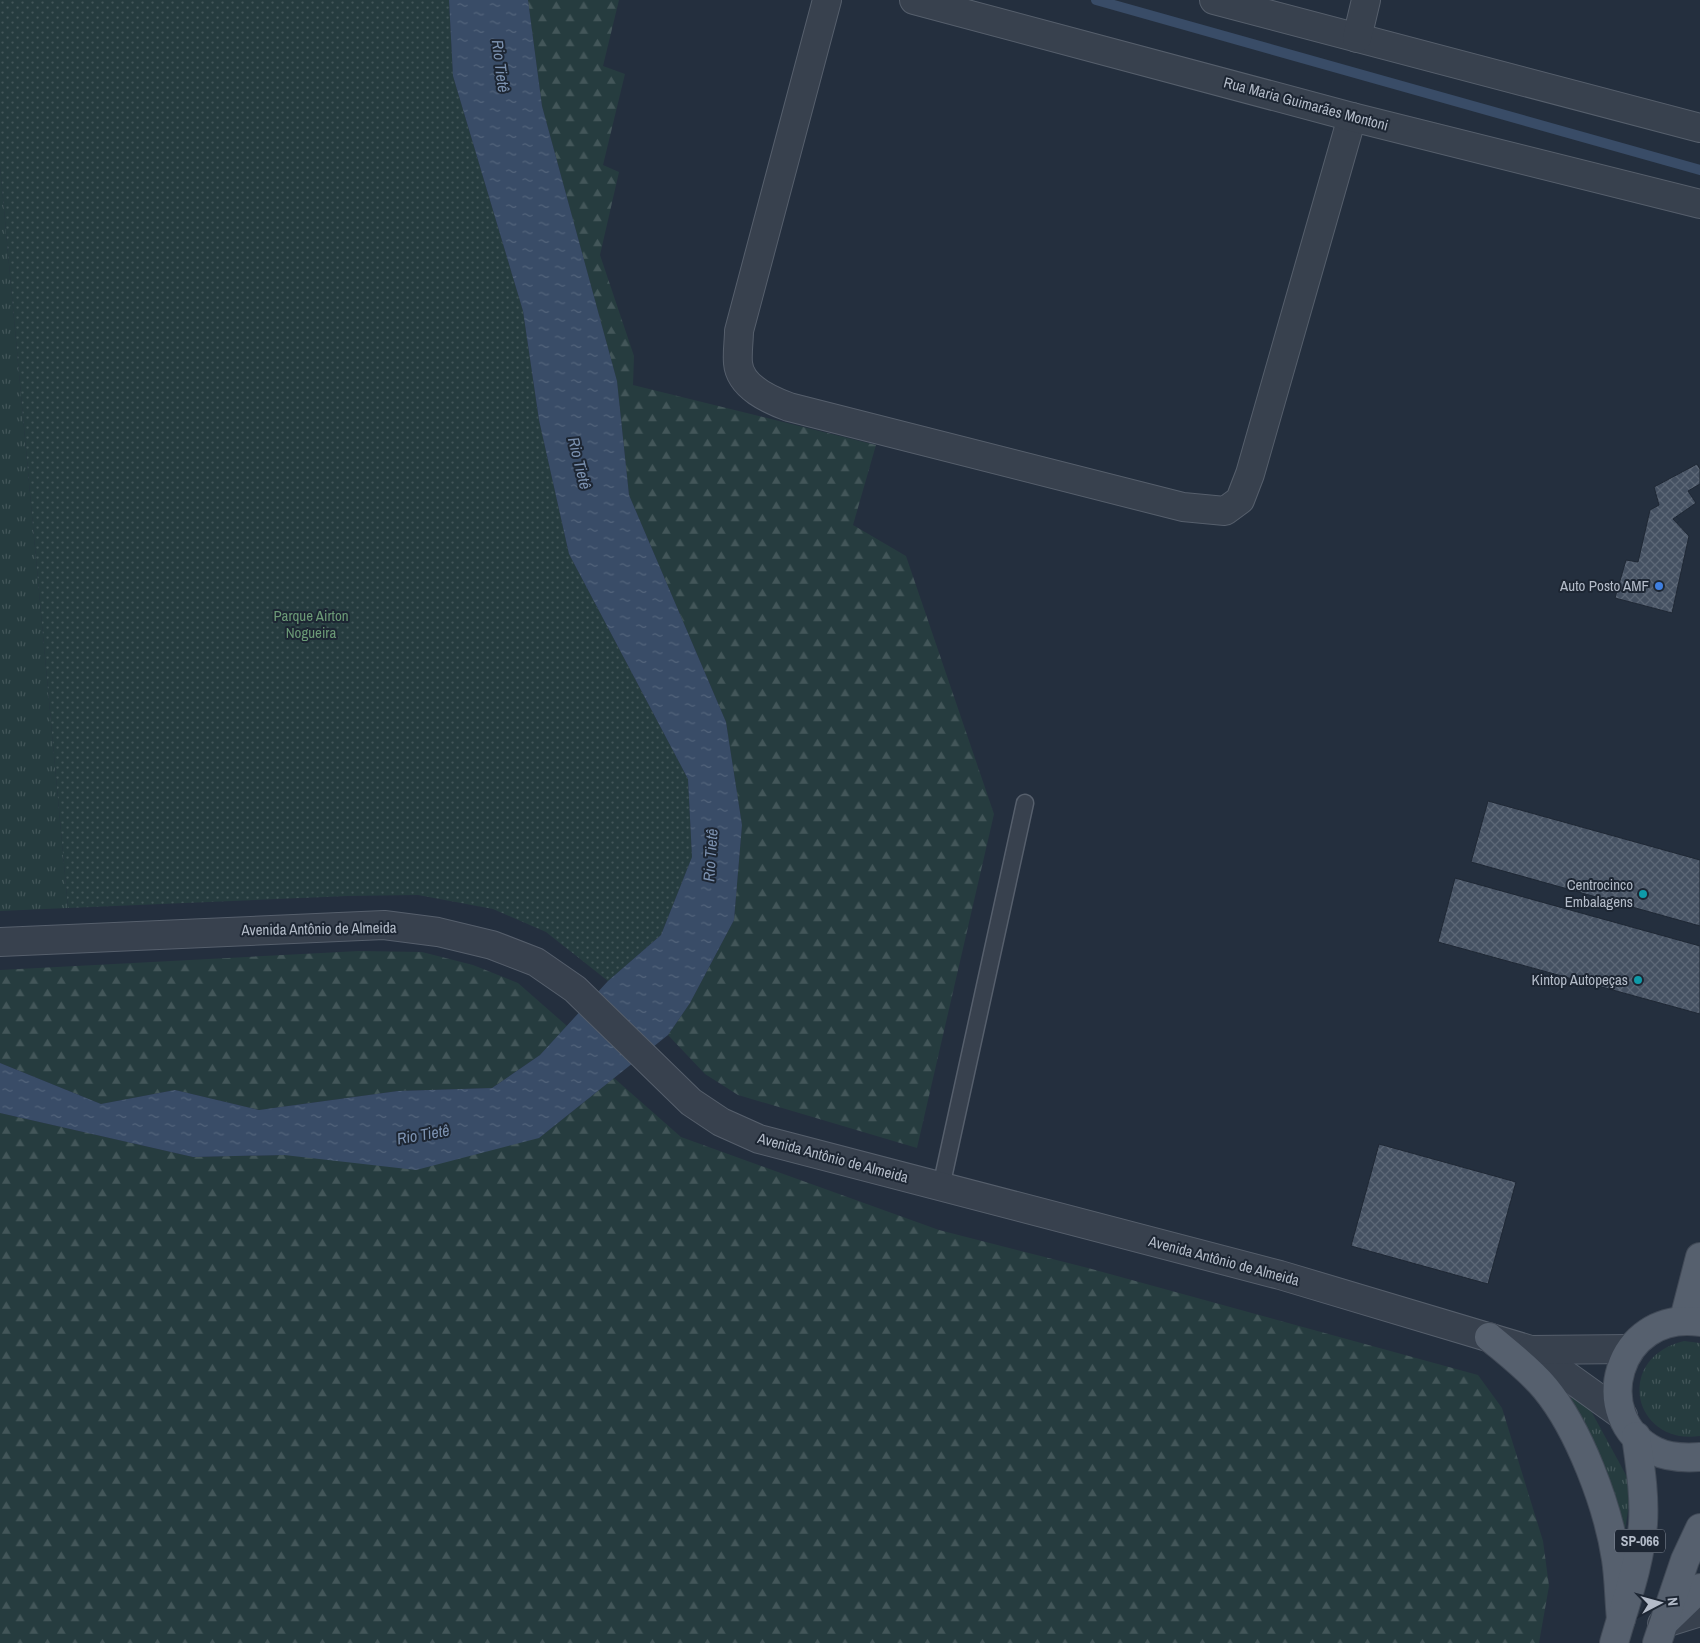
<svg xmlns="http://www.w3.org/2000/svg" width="1700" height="1643" viewBox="0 0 1700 1643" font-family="'Archivo Narrow',sans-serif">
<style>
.grass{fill:url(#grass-tufts)}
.forest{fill:url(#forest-firs)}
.park{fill:url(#park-dots)}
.water{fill:url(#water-ripples)}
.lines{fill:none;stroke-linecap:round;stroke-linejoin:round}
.stream{stroke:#394c67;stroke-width:10}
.building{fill:url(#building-cross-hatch);stroke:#1f2835}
.service-casing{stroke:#565f6c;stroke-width:19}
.minor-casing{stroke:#565f6c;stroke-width:30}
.primary-casing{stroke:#414a57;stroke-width:30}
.service{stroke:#38414e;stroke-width:16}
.minor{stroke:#38414e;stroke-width:28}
.primary{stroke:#56606e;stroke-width:28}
.shop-dot{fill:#3f7fe0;stroke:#1d2633;stroke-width:2}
.culture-dot{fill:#0f9aa8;stroke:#1d2633;stroke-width:2}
.labels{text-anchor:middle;stroke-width:4;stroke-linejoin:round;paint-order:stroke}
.shield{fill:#1d2633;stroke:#878f9c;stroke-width:1}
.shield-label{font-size:14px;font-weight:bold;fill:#b4bcc9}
.street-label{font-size:15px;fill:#b4bcc9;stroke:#1d2633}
.poi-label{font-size:15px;fill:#b4bcc9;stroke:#1d2633;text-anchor:end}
.park-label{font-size:15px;fill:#6b9a76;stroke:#1d2633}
.water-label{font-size:16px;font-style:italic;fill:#7c92b1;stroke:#1d2633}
</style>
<defs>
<pattern id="grass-tufts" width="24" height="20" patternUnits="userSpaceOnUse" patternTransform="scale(1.25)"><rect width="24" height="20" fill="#263c3f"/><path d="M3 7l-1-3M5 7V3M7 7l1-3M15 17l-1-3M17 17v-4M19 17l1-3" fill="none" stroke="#435659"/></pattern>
<pattern id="forest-firs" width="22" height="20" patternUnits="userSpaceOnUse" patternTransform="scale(1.25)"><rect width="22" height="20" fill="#263c3f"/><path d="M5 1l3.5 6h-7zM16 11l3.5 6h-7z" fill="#435659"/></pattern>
<pattern id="park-dots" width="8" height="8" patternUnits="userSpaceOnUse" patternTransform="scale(1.25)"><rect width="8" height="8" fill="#263c3f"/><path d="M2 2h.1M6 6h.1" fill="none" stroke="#435659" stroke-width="1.8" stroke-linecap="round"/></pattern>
<pattern id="water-ripples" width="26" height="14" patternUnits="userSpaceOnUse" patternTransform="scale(1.25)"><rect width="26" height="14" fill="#394c67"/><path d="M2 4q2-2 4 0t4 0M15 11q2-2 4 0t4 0" fill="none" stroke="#53647b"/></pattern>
<pattern id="building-cross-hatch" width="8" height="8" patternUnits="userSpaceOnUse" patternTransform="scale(1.25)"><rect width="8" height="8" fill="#455162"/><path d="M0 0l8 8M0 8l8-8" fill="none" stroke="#5d6877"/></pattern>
</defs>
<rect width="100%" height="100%" fill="#242f3e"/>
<g class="grass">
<polygon points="0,166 68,908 0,911"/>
<path d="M1684,1341L1700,1343V1436C1633,1446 1613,1358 1684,1341Z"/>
<polygon points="1564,1379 1578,1387 1632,1486 1624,1536"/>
</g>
<g class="forest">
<polygon points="528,0 619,0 603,66 625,74 603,165 619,172 600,255 634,356 633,385 876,445 853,525 906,556 994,814 917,1148 738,1095 705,1074 668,1035 690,1003 734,920 742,825 726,722 629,495 617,381 542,106"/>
<polygon points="359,951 422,952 473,965 518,983 567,1026 540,1055 492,1088 398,1091 259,1110 175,1090 101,1104 0,1063 0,970"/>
<polygon points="614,1078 681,1137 939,1230 1088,1268 1478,1375 1502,1408 1543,1541 1549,1586 1539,1643 0,1643 0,1113 193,1157 284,1155 539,1138"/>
</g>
<polygon class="park" points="0,0 449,0 453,76 523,311 539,420 569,554 688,779 692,857 661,935 608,981 546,932 493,909 418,895 348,896 68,908 0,166"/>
<polygon class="water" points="449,0 528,0 542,106 617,381 629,495 726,722 742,825 734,920 690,1003 668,1035 539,1138 416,1170 284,1155 193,1157 0,1113 0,1063 101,1104 175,1090 259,1110 398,1091 492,1088 540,1055 608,981 661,935 692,857 688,779 569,554 539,420 523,311 453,76"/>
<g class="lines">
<polyline class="stream" points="1096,0 1700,170"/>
</g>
<g class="building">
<polygon points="1697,464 1700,469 1700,484 1688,491 1696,503 1673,519 1689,536 1672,613 1615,598 1626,560 1638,562 1650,510 1659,505 1654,487"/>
<polygon points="1488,801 1700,860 1700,926 1471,862"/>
<polygon points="1455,878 1700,946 1700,1014 1438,942"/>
<polygon points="1379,1144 1516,1182 1488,1284 1351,1246"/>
</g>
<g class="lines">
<g class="service-casing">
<polyline id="service" points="941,1187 1025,803"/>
</g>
<g class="minor-casing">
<g id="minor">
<path d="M827,0L739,331C739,341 737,352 738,363C740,387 770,400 789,407L1183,507L1225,511L1240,500L1250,474L1352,117"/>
<polyline points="914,0 1352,117 1700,204"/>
<polyline points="1214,0 1700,128"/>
<polyline points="1357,38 1366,0"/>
<polyline points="0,942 384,925 438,932 492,945 536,962 575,989 691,1102 721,1122 759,1139 1280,1275 1531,1350 1623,1416"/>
<polyline points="1531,1350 1630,1349"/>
<polyline points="1662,1624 1700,1612"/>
</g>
</g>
<g class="primary-casing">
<g id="primary">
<polyline points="1684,1319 1700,1257"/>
<path d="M1700,1322C1616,1310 1588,1418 1655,1451C1669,1458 1685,1458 1700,1457"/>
<path d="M1489,1337C1508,1353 1529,1369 1545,1388C1579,1429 1608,1506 1616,1559C1619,1578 1619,1599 1621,1619"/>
<polyline points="1667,1620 1700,1588"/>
<path d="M1614,1643C1625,1604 1640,1564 1643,1524C1645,1495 1640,1465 1636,1436"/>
<polyline points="1657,1643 1685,1560 1700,1528"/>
</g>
</g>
<use href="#service" class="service"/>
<use href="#minor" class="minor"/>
<use href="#primary" class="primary"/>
</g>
<circle class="shop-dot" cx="1659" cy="586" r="5"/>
<g class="culture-dot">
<circle cx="1643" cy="894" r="5"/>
<circle cx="1638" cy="980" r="5"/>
</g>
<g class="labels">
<rect class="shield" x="1615" y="1529.5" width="50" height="23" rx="4"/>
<g class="shield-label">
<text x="1640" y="1546">SP-066</text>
</g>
<g class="street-label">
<text transform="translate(1306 104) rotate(15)" y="5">Rua Maria Guimarães Montoni</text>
<text transform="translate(319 929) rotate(-1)" y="5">Avenida Antônio de Almeida</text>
<text transform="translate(833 1158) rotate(15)" y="5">Avenida Antônio de Almeida</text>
<text transform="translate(1224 1261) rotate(15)" y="5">Avenida Antônio de Almeida</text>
</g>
<g class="poi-label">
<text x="1649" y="591">Auto Posto AMF</text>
<text x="1633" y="890">Centrocinco<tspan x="1633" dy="17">Embalagens</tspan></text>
<text x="1628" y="985">Kintop Autopeças</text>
</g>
<g class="park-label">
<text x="311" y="621">Parque Airton<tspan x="311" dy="17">Nogueira</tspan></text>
</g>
<g class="water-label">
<text transform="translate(501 66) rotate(83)" y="6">Rio Tietê</text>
<text transform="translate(580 463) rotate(76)" y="6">Rio Tietê</text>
<text transform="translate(710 855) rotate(-86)" y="6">Rio Tietê</text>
<text transform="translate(423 1134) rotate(-10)" y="6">Rio Tietê</text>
</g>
</g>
<g transform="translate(1660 1603) rotate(84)" stroke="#1d2633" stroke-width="4" paint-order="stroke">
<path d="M0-4L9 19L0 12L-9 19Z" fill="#b4bcc9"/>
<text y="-8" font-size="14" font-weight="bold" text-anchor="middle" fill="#b4bcc9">N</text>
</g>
</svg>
